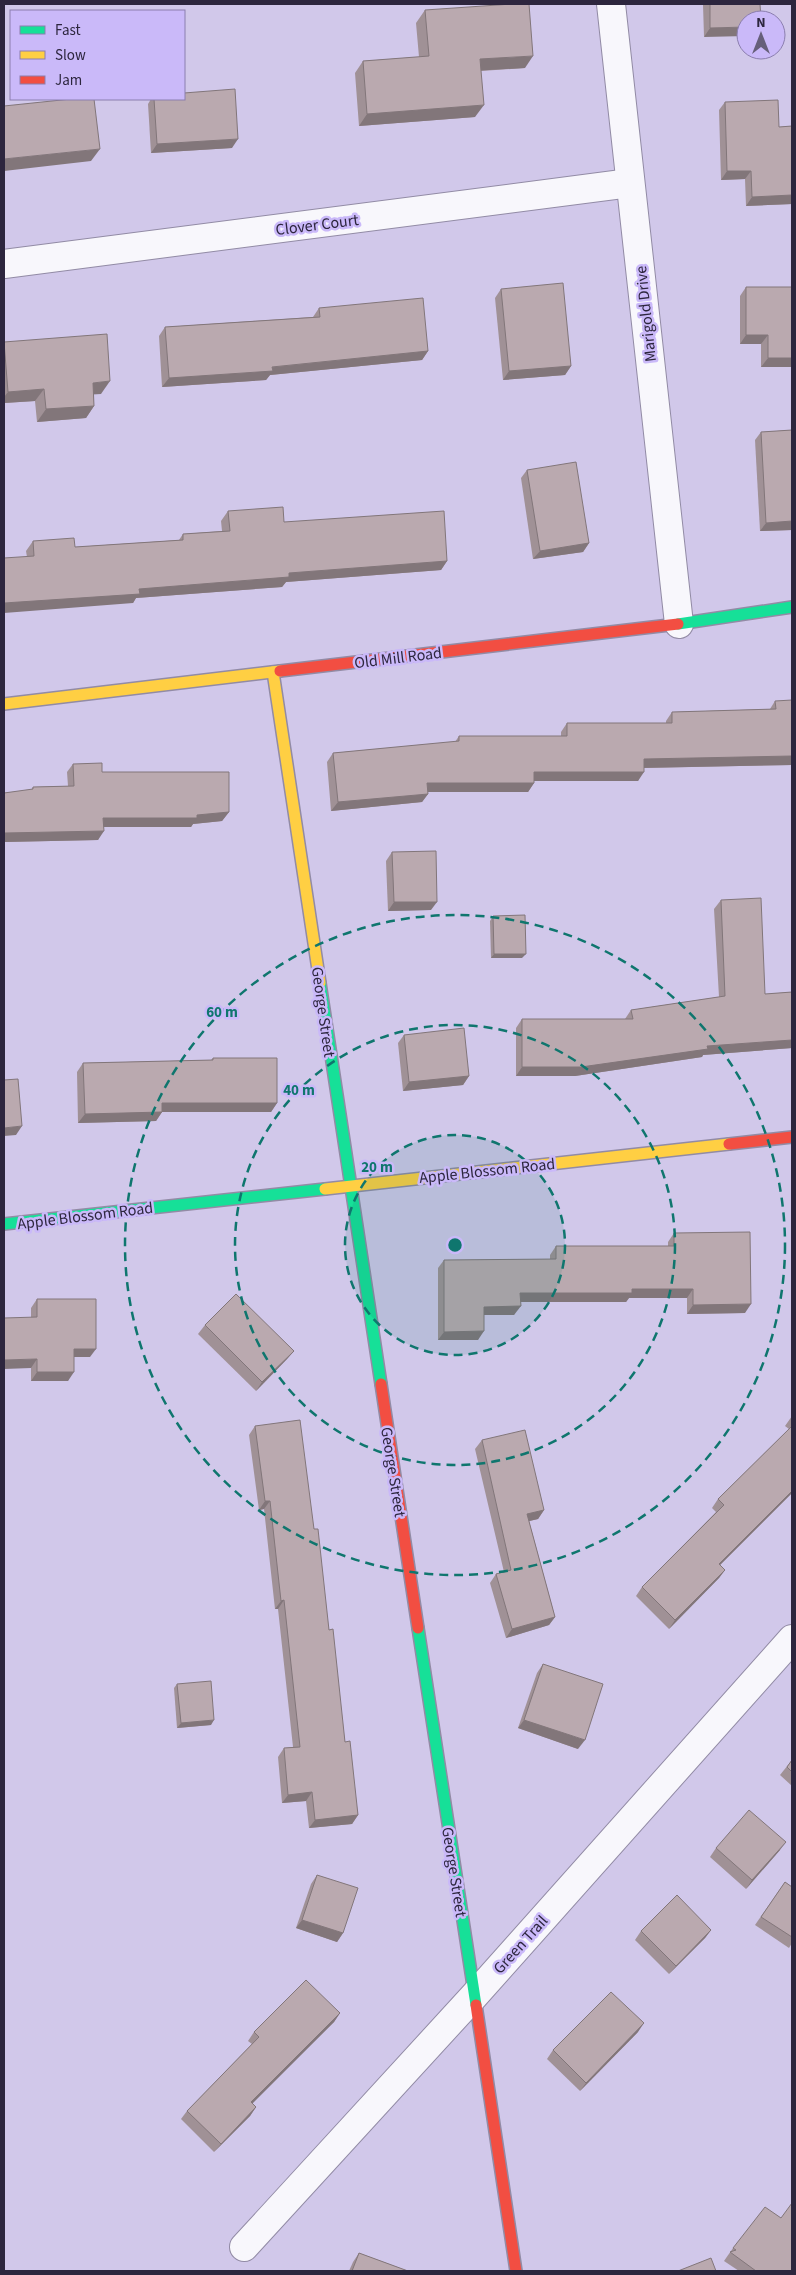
<svg xmlns="http://www.w3.org/2000/svg" width="796" height="2275" viewBox="0 0 796 2275" font-family="'Source Sans 3',sans-serif">
<style>
.lines{fill:none;stroke-linecap:round;stroke-linejoin:round}
.street-casing{stroke:#928ba5;stroke-width:30}
.fast-casing{stroke:#928ba5;stroke-width:14}
.slow-casing{stroke:#928ba5;stroke-width:14}
.jam-casing{stroke:#928ba5;stroke-width:14}
.street{stroke:#f8f7fc;stroke-width:28}
.fast{stroke:#16e098;stroke-width:11}
.slow{stroke:#ffcf43;stroke-width:11}
.jam{stroke:#f24e42;stroke-width:11}
.wall{fill:#a09196}
.shaded-wall{fill:#82767a}
.building{fill:#baa9af;stroke:#82767a}
.ring{fill:none;stroke:#0f766e;stroke-width:2.5;stroke-dasharray:9 6}
.labels{text-anchor:middle;stroke-width:5;stroke-linejoin:round;paint-order:stroke}
.street-label{font-size:16px;fill:#2d263e;stroke:#cab9f9}
.centre{fill:#0f766e;stroke:#cab9f9;stroke-width:2.5}
.ring-label{font-size:15px;text-anchor:middle;font-weight:bold;fill:#0f766e;stroke:#cab9f9;stroke-width:5;stroke-linejoin:round;paint-order:stroke}
</style>
<rect width="100%" height="100%" fill="#d1c8ea"/>
<g class="lines">
<g class="street-casing">
<g id="street">
<polyline points="611,4 679,624"/>
<polyline points="4,264 630,183"/>
<polyline points="244,2247 474,1996 792,1639"/>
</g>
</g>
<g class="fast-casing">
<g id="fast">
<polyline points="678,624 792,607"/>
<polyline points="320,983 381,1384"/>
<polyline points="4,1224 325,1189"/>
<polyline points="418,1628 476,2005"/>
</g>
</g>
<g class="slow-casing">
<g id="slow">
<polyline points="273,672 320,983"/>
<polyline points="4,704 280,671"/>
<polyline points="325,1189 729,1144"/>
</g>
</g>
<g class="jam-casing">
<g id="jam">
<polyline points="280,671 678,624"/>
<polyline points="729,1144 792,1137"/>
<polyline points="381,1384 418,1628"/>
<polyline points="476,2005 516,2271"/>
</g>
</g>
<use href="#street" class="street"/>
<use href="#fast" class="fast"/>
<use href="#slow" class="slow"/>
<use href="#jam" class="jam"/>
</g>
<g class="wall">
<polygon points="703,4 760,4 704,37"/>
<polygon points="425,10 525,68 481,71 475,117 359,126 355,73 363,61 419,57 416,23"/>
<polygon points="151,99 184,99 232,148 151,153 148,104"/>
<polygon points="725,102 779,127 792,126 792,204 746,206 745,179 721,180 719,110"/>
<polygon points="746,287 792,367 761,367 761,344 740,344 740,296"/>
<polygon points="501,289 571,366 565,375 503,380 495,298"/>
<polygon points="319,308 428,351 422,360 270,375 266,380 162,387 159,336 165,327 313,317"/>
<polygon points="4,342 101,394 94,394 94,406 86,418 37,422 35,401 4,403"/>
<polygon points="792,430 792,530 760,531 755,440 761,432"/>
<polygon points="527,470 589,543 583,552 533,559 521,478"/>
<polygon points="228,511 284,522 447,561 441,570 286,582 282,587 136,598 133,603 27,557 26,551 33,541 75,547 179,540 183,534 222,531 221,521"/>
<polygon points="775,701 792,765 644,768 638,781 534,781 534,783 528,792 428,792 428,794 422,802 331,811 327,762 333,753 455,742 459,736 561,736 561,732 567,723 666,723 666,721 672,712 770,709"/>
<polygon points="73,764 102,772 229,812 222,821 193,824 191,827 104,827 98,840 4,842 4,793 31,790 33,787 68,786 67,772"/>
<polygon points="392,852 431,910 388,911 386,861"/>
<polygon points="721,900 765,994 792,992 792,1048 703,1055 702,1057 575,1076 516,1076 516,1028 522,1019 625,1019 631,1010 719,997 714,909"/>
<polygon points="493,916 522,958 491,958 490,921"/>
<polygon points="404,1035 469,1076 463,1085 403,1091 398,1043"/>
<polygon points="213,1058 277,1103 271,1112 162,1112 156,1121 78,1123 77,1072 83,1063 211,1060"/>
<polygon points="674,1233 745,1313 687,1314 687,1298 629,1298 626,1302 520,1302 514,1315 484,1315 478,1340 438,1340 438,1268 444,1260 550,1259 550,1255 556,1246 668,1246 668,1242"/>
<polygon points="37,1299 90,1357 74,1357 68,1381 31,1381 31,1308"/>
<polygon points="205,1325 294,1351 287,1359 256,1391 198,1334"/>
<polygon points="792,1416 792,1493 720,1565 725,1570 719,1578 669,1629 636,1596 642,1587 716,1512 712,1508 718,1499 789,1429 785,1426"/>
<polygon points="255,1426 314,1529 345,1742 358,1815 352,1824 309,1828 306,1801 282,1803 278,1757 284,1748 293,1747 278,1609 275,1609 264,1509 259,1510 249,1435"/>
<polygon points="482,1440 544,1510 538,1519 529,1521 555,1617 549,1625 506,1638 490,1583 496,1574 504,1572 475,1449"/>
<polygon points="543,1664 578,1749 518,1728 537,1673"/>
<polygon points="177,1684 211,1725 177,1728 174,1688"/>
<polygon points="792,1760 792,1786 780,1775"/>
<polygon points="716,1848 780,1850 746,1889 710,1857"/>
<polygon points="317,1875 343,1933 337,1942 296,1928 311,1884"/>
<polygon points="785,1882 792,1887 792,1943 789,1948 755,1925"/>
<polygon points="711,1930 705,1938 669,1974 635,1940 641,1931"/>
<polygon points="340,2013 334,2022 252,2103 256,2107 250,2116 214,2152 181,2119 187,2111 252,2044 248,2041 254,2032"/>
<polygon points="638,2032 580,2091 547,2059 553,2050"/>
<polygon points="733,2248 792,2271 739,2271 724,2261"/>
<polygon points="359,2253 408,2271 349,2271 353,2262"/>
</g>
<g class="shaded-wall">
<polygon points="746,27 746,36 704,37 710,28"/>
<polygon points="533,56 525,68 472,71 480,59"/>
<polygon points="484,105 475,117 359,126 367,114"/>
<polygon points="238,139 232,148 151,153 157,144"/>
<polygon points="100,149 91,161 4,171 4,159"/>
<polygon points="727,171 751,171 745,179 721,180"/>
<polygon points="792,195 792,204 746,206 752,197"/>
<polygon points="746,335 768,335 761,344 740,344"/>
<polygon points="428,351 422,360 270,375 266,380 162,387 169,378"/>
<polygon points="768,358 792,358 792,367 761,367"/>
<polygon points="571,366 565,375 503,380 509,371"/>
<polygon points="110,381 101,394 84,395 93,383"/>
<polygon points="44,389 35,401 4,403 4,397 8,392"/>
<polygon points="94,406 86,418 37,422 46,409"/>
<polygon points="792,521 792,530 760,531 766,523"/>
<polygon points="589,543 583,552 533,559 540,551"/>
<polygon points="447,561 441,570 286,582 282,587 136,598 133,603 4,613 4,603 289,573"/>
<polygon points="792,756 792,765 638,768 644,759"/>
<polygon points="534,772 644,772 638,781 528,781"/>
<polygon points="427,783 534,783 528,792 421,792"/>
<polygon points="428,794 422,802 331,811 338,802"/>
<polygon points="229,812 222,821 193,824 191,827 97,827 103,818 197,815"/>
<polygon points="104,831 98,840 4,842 4,833"/>
<polygon points="394,902 437,902 431,910 388,911"/>
<polygon points="494,954 526,954 522,958 491,958"/>
<polygon points="792,1040 792,1048 703,1055 702,1057 575,1076 516,1076 522,1067 707,1046"/>
<polygon points="469,1076 463,1085 403,1091 409,1082"/>
<polygon points="162,1103 277,1103 271,1112 162,1112 156,1121 78,1123 85,1114"/>
<polygon points="22,1126 16,1135 4,1136 4,1128"/>
<polygon points="632,1289 693,1289 687,1298 629,1298 626,1302 514,1302 520,1293"/>
<polygon points="751,1304 745,1313 687,1314 693,1305"/>
<polygon points="521,1306 514,1315 478,1315 484,1307"/>
<polygon points="484,1331 478,1340 438,1340 444,1332"/>
<polygon points="74,1349 96,1349 90,1357 68,1357"/>
<polygon points="294,1351 287,1359 256,1391 262,1382"/>
<polygon points="37,1359 31,1368 4,1369 4,1360"/>
<polygon points="37,1372 74,1372 68,1381 31,1381"/>
<polygon points="792,1491 792,1493 713,1572 719,1564"/>
<polygon points="265,1501 270,1501 264,1509 259,1510"/>
<polygon points="544,1510 538,1519 521,1523 527,1514"/>
<polygon points="725,1570 719,1578 669,1629 675,1620"/>
<polygon points="284,1600 278,1609 275,1609 281,1601"/>
<polygon points="555,1617 549,1625 506,1638 512,1629"/>
<polygon points="214,1720 211,1725 177,1728 181,1723"/>
<polygon points="524,1720 585,1740 578,1749 518,1728"/>
<polygon points="312,1792 306,1801 282,1803 288,1795"/>
<polygon points="358,1815 352,1824 309,1828 315,1820"/>
<polygon points="786,1842 780,1850 746,1889 752,1880"/>
<polygon points="302,1920 343,1933 337,1942 296,1928"/>
<polygon points="711,1930 705,1938 669,1974 676,1966"/>
<polygon points="340,2013 334,2022 245,2111 251,2102"/>
<polygon points="644,2023 638,2032 580,2091 586,2083"/>
<polygon points="256,2107 250,2116 214,2152 221,2144"/>
</g>
<g class="building">
<polygon points="512,4 529,4 533,56 480,59 484,105 367,114 363,61 429,56 425,10"/>
<polygon points="710,4 760,4 761,20 746,20 746,27 710,28"/>
<polygon points="235,89 238,139 157,144 154,99 184,99 184,93"/>
<polygon points="71,99 94,99 100,149 4,159 4,106"/>
<polygon points="778,100 779,127 792,126 792,195 752,197 751,171 727,171 725,102"/>
<polygon points="563,283 571,366 509,371 501,289"/>
<polygon points="746,287 792,287 792,358 768,358 768,335 746,335"/>
<polygon points="423,298 428,351 272,367 273,371 169,378 165,327 320,317 319,308"/>
<polygon points="107,334 110,381 93,383 94,406 46,409 44,389 8,392 4,342"/>
<polygon points="792,430 792,521 766,523 761,432"/>
<polygon points="576,462 589,543 540,551 527,470"/>
<polygon points="283,507 284,522 444,511 447,561 289,573 289,577 139,589 140,594 4,603 4,558 34,556 33,541 74,538 75,547 183,540 183,534 230,531 228,511"/>
<polygon points="792,700 792,756 644,759 644,772 534,772 534,783 427,783 428,794 338,802 333,753 459,741 459,736 567,736 567,723 672,723 672,712 776,709 775,701"/>
<polygon points="102,763 102,772 229,772 229,812 197,815 197,818 103,818 104,831 4,833 4,793 33,789 33,787 74,786 73,764"/>
<polygon points="436,851 437,902 394,902 392,852"/>
<polygon points="761,898 765,994 792,992 792,1040 707,1046 708,1049 581,1067 522,1067 522,1019 633,1019 631,1010 725,996 721,900"/>
<polygon points="525,915 526,954 494,954 493,916"/>
<polygon points="464,1028 469,1076 409,1082 404,1035"/>
<polygon points="213,1058 277,1058 277,1103 162,1103 162,1112 85,1114 83,1063 213,1060"/>
<polygon points="18,1079 22,1126 4,1128 4,1080"/>
<polygon points="750,1232 751,1304 693,1305 693,1289 632,1289 632,1293 520,1293 521,1306 484,1307 484,1331 444,1332 444,1260 556,1259 556,1246 674,1246 674,1233"/>
<polygon points="236,1294 294,1351 262,1382 205,1325"/>
<polygon points="37,1299 96,1299 96,1349 74,1349 74,1372 37,1372 37,1359 4,1360 4,1318 37,1317"/>
<polygon points="300,1420 314,1529 318,1529 329,1630 333,1629 345,1742 350,1741 358,1815 315,1820 312,1792 288,1795 284,1748 300,1747 284,1600 281,1601 270,1501 265,1501 255,1426"/>
<polygon points="792,1426 792,1491 719,1564 725,1570 675,1620 642,1587 724,1505 718,1499"/>
<polygon points="525,1430 544,1510 527,1514 555,1617 512,1629 496,1574 511,1570 482,1440"/>
<polygon points="543,1664 603,1684 585,1740 524,1720"/>
<polygon points="211,1681 214,1720 181,1723 177,1684"/>
<polygon points="792,1760 792,1772 787,1767"/>
<polygon points="749,1810 786,1842 752,1880 716,1848"/>
<polygon points="317,1875 358,1888 343,1933 302,1920"/>
<polygon points="785,1882 792,1887 792,1937 761,1917"/>
<polygon points="677,1895 711,1930 676,1966 641,1931"/>
<polygon points="306,1980 340,2013 251,2102 256,2107 221,2144 187,2111 259,2037 254,2032"/>
<polygon points="611,1992 644,2023 586,2083 553,2050"/>
<polygon points="792,2203 792,2271 756,2271 730,2252 736,2250 733,2248 765,2207 781,2218"/>
<polygon points="359,2253 408,2271 352,2271"/>
<polygon points="711,2258 716,2271 678,2271"/>
</g>
<circle cx="455" cy="1245" r="110" fill="#0f766e" fill-opacity=".12"/>
<g class="ring">
<circle cx="455" cy="1245" r="110"/>
<circle cx="455" cy="1245" r="220"/>
<circle cx="455" cy="1245" r="330"/>
</g>
<g class="labels">
<g class="street-label">
<text transform="translate(317 224) rotate(-7)" y="6">Clover Court</text>
<text transform="translate(645 314) rotate(-96)" y="6">Marigold Drive</text>
<text transform="translate(398 657) rotate(-7)" y="6">Old Mill Road</text>
<text transform="translate(324 1012) rotate(82)" y="6">George Street</text>
<text transform="translate(487 1170) rotate(-6)" y="6">Apple Blossom Road</text>
<text transform="translate(85 1215) rotate(-7)" y="6">Apple Blossom Road</text>
<text transform="translate(394 1472) rotate(81)" y="6">George Street</text>
<text transform="translate(455 1872) rotate(81)" y="6">George Street</text>
<text transform="translate(520 1944) rotate(-48)" y="6">Green Trail</text>
</g>
</g>
<circle cx="455" cy="1245" r="8" class="centre"/>
<g class="ring-label">
<text x="222" y="1017">60 m</text>
<text x="299" y="1095">40 m</text>
<text x="377" y="1172">20 m</text>
</g>
<rect width="796" height="2275" fill="none" stroke="#2d263e" stroke-width="10"/>
<rect x="10" y="10" width="175" height="90" fill="#cab9f9" stroke="#8b7eae"/>
<rect x="20" y="26" width="25" height="8" fill="#16e098" stroke="#8b7eae"/>
<text x="55" y="35" font-size="15" fill="#2d263e">Fast</text>
<rect x="20" y="51" width="25" height="8" fill="#ffcf43" stroke="#8b7eae"/>
<text x="55" y="60" font-size="15" fill="#2d263e">Slow</text>
<rect x="20" y="76" width="25" height="8" fill="#f24e42" stroke="#8b7eae"/>
<text x="55" y="85" font-size="15" fill="#2d263e">Jam</text>
<g transform="translate(761 35)"><circle r="24" fill="#cab9f9" stroke="#8b7eae"/>
<path d="M0-4L9 19L0 12L-9 19Z" fill="#665f7a"/>
<text y="-8" font-size="14" font-weight="bold" text-anchor="middle" fill="#2d263e">N</text>
</g>
</svg>
